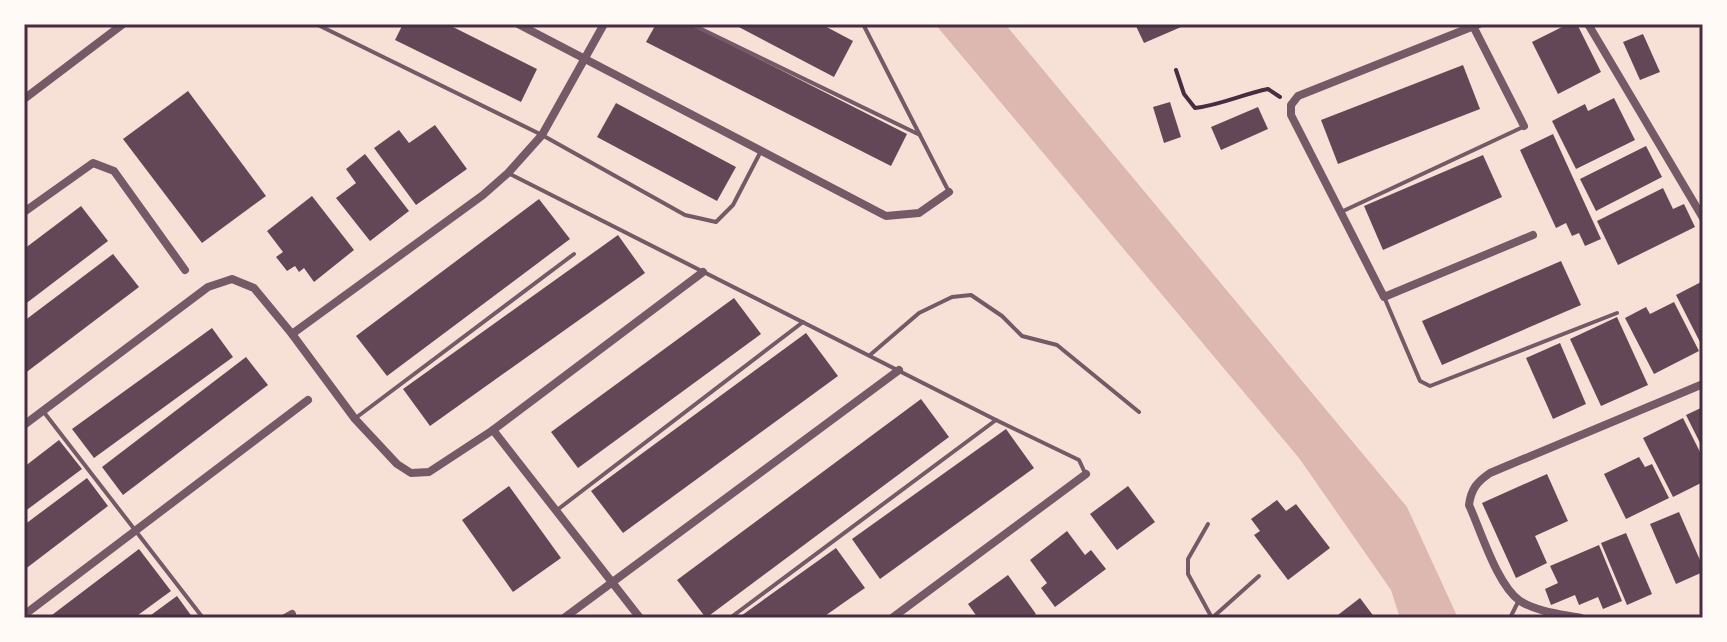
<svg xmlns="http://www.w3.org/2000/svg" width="1727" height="642" viewBox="0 0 1727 642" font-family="'Exo 2',sans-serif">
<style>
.water{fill:#dcb8b0}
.building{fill:#644757}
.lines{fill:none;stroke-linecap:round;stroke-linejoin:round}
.path{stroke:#4a2c40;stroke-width:4}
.service{stroke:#755966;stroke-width:4}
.minor{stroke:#755966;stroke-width:8}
.neatline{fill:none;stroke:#4a2c40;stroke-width:3}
</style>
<rect width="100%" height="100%" fill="#f7e1d7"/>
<polygon class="water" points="935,24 1005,24 1407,507 1458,618 1400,618 1391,590 1299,458"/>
<g class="building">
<polygon points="403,24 447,24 537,69 521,102 395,40"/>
<polygon points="656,24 690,24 907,134 891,166 646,42"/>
<polygon points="733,24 821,24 853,41 834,77"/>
<polygon points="1135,24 1188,24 1144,43"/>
<polygon points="1568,24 1577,24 1601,72 1558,94 1532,42"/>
<polygon points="1643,34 1660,72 1640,80 1623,42"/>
<polygon points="1463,65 1480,109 1338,164 1321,120"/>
<polygon points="188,91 266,196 202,243 123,139"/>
<polygon points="1614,98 1635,140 1576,169 1552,121 1585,104 1588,111"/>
<polygon points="1170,102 1181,137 1164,143 1153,107"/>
<polygon points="616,103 736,167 717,201 597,137"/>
<polygon points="1258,107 1268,129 1221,150 1211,127"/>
<polygon points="435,125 467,169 416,205 374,148 399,130 409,143"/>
<polygon points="1553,134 1601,239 1585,246 1579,233 1572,236 1566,223 1556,228 1520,150"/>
<polygon points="1646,146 1662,177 1596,211 1580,179"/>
<polygon points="365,154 409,211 370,241 336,198 356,183 346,169"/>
<polygon points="1483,155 1502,197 1383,250 1364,206"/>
<polygon points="1663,188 1673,209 1684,204 1695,227 1618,265 1597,221"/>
<polygon points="312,196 354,250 314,282 304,268 299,272 295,266 287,271 276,257 283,252 267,231"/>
<polygon points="539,199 570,239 387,376 356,336"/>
<polygon points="81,206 108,241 24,305 24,249"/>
<polygon points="618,235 645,273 430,426 403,389"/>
<polygon points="113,254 139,287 24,374 24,321"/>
<polygon points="1561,261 1581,305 1442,365 1422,321"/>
<polygon points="1703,281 1703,348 1676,295"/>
<polygon points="734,298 761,334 578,468 551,432"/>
<polygon points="1674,302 1699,351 1654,374 1625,318 1646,307 1650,314"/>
<polygon points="1617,317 1648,385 1601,406 1570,339"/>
<polygon points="212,328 233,357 94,458 72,429"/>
<polygon points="806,333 838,376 623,533 591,491"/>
<polygon points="1560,343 1586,404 1553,419 1526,358"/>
<polygon points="246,357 268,385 123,495 102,467"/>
<polygon points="921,399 949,437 706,618 677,580"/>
<polygon points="1703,407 1703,449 1686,415"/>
<polygon points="1683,418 1703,458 1703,482 1673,497 1643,438"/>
<polygon points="1006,429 1034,468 880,579 852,539"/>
<polygon points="59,440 82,469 24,512 24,467"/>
<polygon points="1639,457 1645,467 1652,464 1669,498 1626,519 1604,474"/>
<polygon points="1547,474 1568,521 1535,536 1547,563 1516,578 1482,503"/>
<polygon points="87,478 108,506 24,570 24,525"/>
<polygon points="509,486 561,558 513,592 462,520"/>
<polygon points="1128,486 1155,522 1117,550 1090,514"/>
<polygon points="1277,500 1286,511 1296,504 1330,548 1288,580 1254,535 1260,531 1251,519"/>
<polygon points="1679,512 1703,567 1703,572 1676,584 1650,524"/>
<polygon points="1067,531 1085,555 1091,550 1106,569 1055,607 1041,588 1047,583 1030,560"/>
<polygon points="1626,533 1652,594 1627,605 1601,543"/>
<polygon points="1599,545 1622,601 1603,609 1598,597 1579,605 1575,595 1551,605 1545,589 1558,583 1550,566"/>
<polygon points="836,548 865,588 849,599 822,618 738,618"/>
<polygon points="139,549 171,591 160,599 134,618 48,618"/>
<polygon points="1008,575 1036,614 1030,618 978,618 968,604"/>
<polygon points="177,596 193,618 147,618 166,604"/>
<polygon points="1360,598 1375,618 1334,618"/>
</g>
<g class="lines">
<path class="path" d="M1176,70L1184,94L1195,108C1221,105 1243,94 1268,89L1280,97"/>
<g class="service">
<polyline points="316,24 542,135 685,215 716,222 733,205 761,151"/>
<polyline points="691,24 920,135"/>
<polyline points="863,24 949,192"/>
<polyline points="510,174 996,420 1079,460 1085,473"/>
<polyline points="1341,212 1523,127"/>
<polyline points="1385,299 1420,381 1430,386 1617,313"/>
<polyline points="870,355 919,313 952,297 971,295 1002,316 1022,336 1057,345 1139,412"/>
<polyline points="43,411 203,618"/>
<polyline points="357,417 574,254"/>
<polyline points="557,510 803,322"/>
<polyline points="1208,524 1188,559 1188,574 1212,618"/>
<polyline points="730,618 996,420"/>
<polyline points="1212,618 1259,576"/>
<polyline points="1510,618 1518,602"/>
</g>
<g class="minor">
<polyline points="518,24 886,216 919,213 949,192"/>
<polyline points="1479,24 1298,96 1291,105 1291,115 1384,297 1533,235"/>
<polyline points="1588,24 1703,218"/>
<polyline points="1473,26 1524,126"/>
<polyline points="24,99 123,24"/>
<polyline points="24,212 93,163 114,171 185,270"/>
<polyline points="292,334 483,195 508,173 542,135 604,24"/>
<polyline points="24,425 208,287 232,279 254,288 292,334 355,419 397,464 411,473 429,472 493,430 703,272"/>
<polyline points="493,430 640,618"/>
<polyline points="24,615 308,400"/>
<polyline points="285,618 292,614"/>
<polyline points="564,618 899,370"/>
<polyline points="892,618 1086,474"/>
<path d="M1581,618C1561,614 1538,612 1520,601C1497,585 1481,531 1469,505C1471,489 1477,482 1490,473L1703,384"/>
</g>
</g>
<rect width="1727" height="642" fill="none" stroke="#fffaf5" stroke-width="52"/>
<rect x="26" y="26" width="1675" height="590" class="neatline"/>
</svg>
